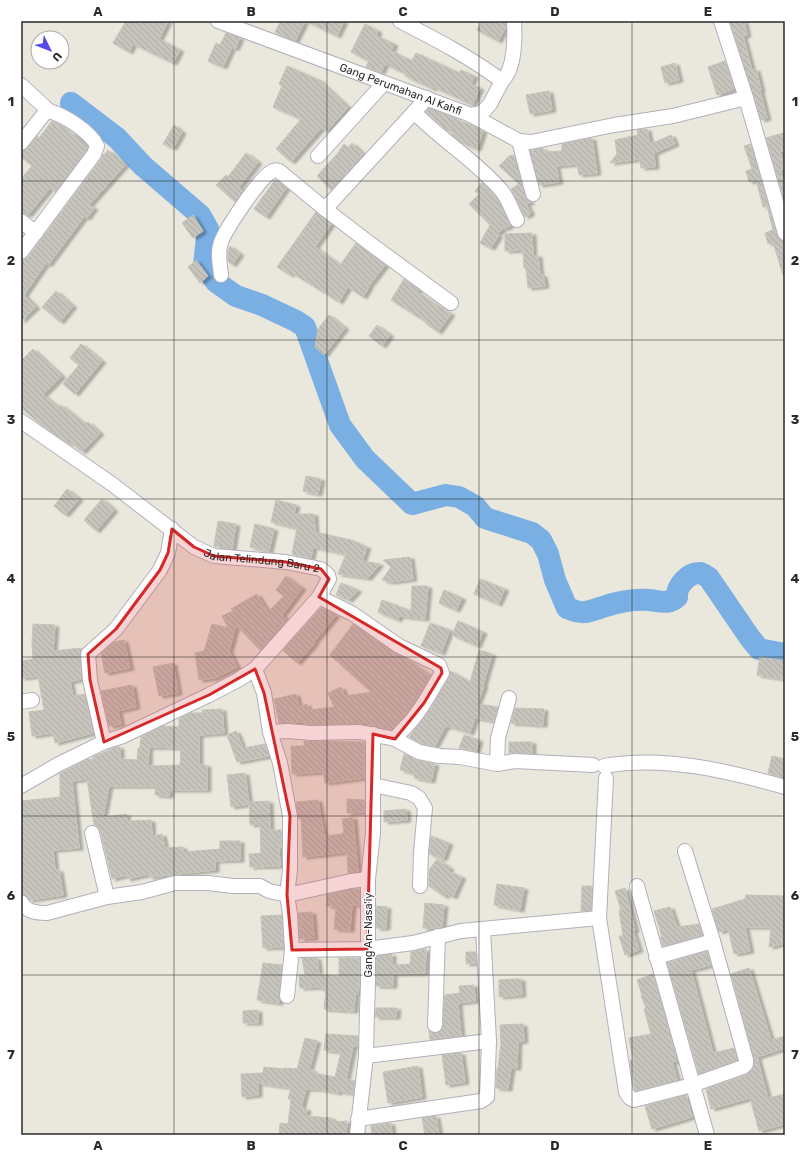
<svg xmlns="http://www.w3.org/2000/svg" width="806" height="1156" viewBox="0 0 806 1156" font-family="Rubik,sans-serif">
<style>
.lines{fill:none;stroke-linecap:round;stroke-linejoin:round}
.river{stroke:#79afe3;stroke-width:22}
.building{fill:url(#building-back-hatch);stroke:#c6c4b7;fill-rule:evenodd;filter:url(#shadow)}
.street-casing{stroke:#b1b0bc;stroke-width:16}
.street{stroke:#fff;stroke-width:14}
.marked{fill:#d62828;fill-opacity:0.2;stroke:#d62828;stroke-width:3;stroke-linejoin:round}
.grid{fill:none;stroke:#2a2a2a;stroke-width:1;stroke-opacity:0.55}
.labels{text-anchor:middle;stroke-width:3;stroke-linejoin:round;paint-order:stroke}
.street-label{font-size:11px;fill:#2a2a2a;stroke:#fff}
.neatline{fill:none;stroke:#2a2a2a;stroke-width:1.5}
.grid-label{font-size:13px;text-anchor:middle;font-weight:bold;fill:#2a2a2a}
</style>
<defs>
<pattern id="building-back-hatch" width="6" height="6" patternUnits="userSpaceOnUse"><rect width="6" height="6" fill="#c6c4bc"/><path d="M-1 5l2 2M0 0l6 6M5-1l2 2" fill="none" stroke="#aaa9a2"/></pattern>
<filter id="shadow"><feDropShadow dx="4" dy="2" stdDeviation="1" flood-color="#0004"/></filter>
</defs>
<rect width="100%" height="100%" fill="#eae8dd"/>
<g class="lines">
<path class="river" d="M71,103L117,138L143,166L200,215L208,229L204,264L216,282L236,296L262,305L296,321L305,327L340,425L365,459L412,504L446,495L459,497L475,506L485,518L532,533L541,540L548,554L555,580L567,608C572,610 579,613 585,612C592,611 599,608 606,606C618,602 635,599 649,600C659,601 669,605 677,597C676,586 689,572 700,573C703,573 706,576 709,578L750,638L759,649L785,654"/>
</g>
<g class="building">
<polygon points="126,21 168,21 159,39 180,50 173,63 133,44 129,52 113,43"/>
<polygon points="281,21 305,21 295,41 275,32"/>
<polygon points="306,21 344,21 337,36"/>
<polygon points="482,21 506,21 506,27 498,41 477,30"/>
<polygon points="730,21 744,21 747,35 743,36 752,70 756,69 761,90 760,91 767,118 761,120"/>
<polygon points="365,24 378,31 376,36 394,44 391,51 412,61 416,53 459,73 461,70 474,76 471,84 480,88 472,105 434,87 433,89 405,76 406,74 385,64 381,72 366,67 369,61 351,52"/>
<polygon points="226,33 240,38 235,49 232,47 223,67 208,61 216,43 220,45"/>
<polygon points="725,61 734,89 717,95 708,67"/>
<polygon points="675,63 679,80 665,83 661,67"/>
<polygon points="287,66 321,81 321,82 348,107 326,132 322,127 291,162 276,149 301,119 273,107 282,86 279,84"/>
<polygon points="549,91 552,110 530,114 526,95"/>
<polygon points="429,108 457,119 456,120 472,125 483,131 477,149 464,144 452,135 453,132 446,130 441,125 426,112"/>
<polygon points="52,121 60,125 74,136 75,134 88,147 55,192 50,188 28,215 21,213 21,179 32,166 21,157 21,151 27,149 37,136 39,138"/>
<polygon points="174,125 182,132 173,148 163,144"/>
<polygon points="647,129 650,144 671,135 675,144 654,153 655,167 641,168 640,159 610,163 617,154 615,140 638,135 637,130"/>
<polygon points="783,133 785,140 785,150 780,152 784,169 780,170 785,188 785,202 766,138"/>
<polygon points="592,138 597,173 579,175 577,164 556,166 559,182 539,185 530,151 543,148 544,152 562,151 562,144"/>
<polygon points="352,143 363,154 331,190 317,176 338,153 344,144 348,148"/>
<polygon points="750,144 777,235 779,239 785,241 785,274 783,275 773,242 768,244 765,233 773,230 767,206 763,207 756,180 749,182 746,171 752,169 744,146"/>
<polygon points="108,150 125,165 89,205 94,208 87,218 84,217 48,265 46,263 24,295 36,307 21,321 21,260 28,257 101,159 103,154 104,155"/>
<polygon points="246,153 258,162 239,187 243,191 235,202 216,185 226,175 228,177"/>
<polygon points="514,155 525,196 527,200 531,202 526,204 531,213 525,217 511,189 519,184 499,166 509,156"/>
<polygon points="275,180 286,188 266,217 254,209"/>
<polygon points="482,182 497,198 511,225 504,229 504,225 501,231 494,235 499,235 491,248 480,243 490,225 469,204 479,194 475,191"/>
<polygon points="316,212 331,224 315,247 340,265 356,243 385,265 368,287 369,287 363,297 348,287 339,302 292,273 290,275 277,267"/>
<polygon points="193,215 203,231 193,238 182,223"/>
<polygon points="532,233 533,256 538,255 540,275 543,275 545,286 528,288 526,268 524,268 523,250 505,251 505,234"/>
<polygon points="230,246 240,254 232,265 228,261 228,251"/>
<polygon points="196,260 208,276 200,283 188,267"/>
<polygon points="404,279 418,290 417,292 451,314 438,332 425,323 426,322 391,300"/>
<polygon points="56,291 73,306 60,322 42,307"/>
<polygon points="329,315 345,328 324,355 315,347 318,329"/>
<polygon points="377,325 390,335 382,346 369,336"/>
<polygon points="81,344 102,361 75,394 63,384 79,365 70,358"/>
<polygon points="33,349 62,376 43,395 59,407 61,405 86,425 88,422 100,433 82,452 70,442 69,444 43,426 21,408 21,361"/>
<polygon points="306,476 321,479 318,494 303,491"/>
<polygon points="67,489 79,499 65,515 54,506"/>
<polygon points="102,499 114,510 96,531 84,520"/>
<polygon points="276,500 296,505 294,514 314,514 315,532 351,540 367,547 362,561 380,564 368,578 338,574 346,554 313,547 311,558 292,554 297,528 271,522"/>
<polygon points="218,521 236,524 232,549 214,546"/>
<polygon points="255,524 274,529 269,551 250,547"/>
<polygon points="410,557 413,579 390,582 382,580 391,567 383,560"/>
<polygon points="286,576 302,588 282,615 287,620 260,650 236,625 229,651 237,667 215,678 199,680 195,653 204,651 212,624 228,628 222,616 233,611 231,609 257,594 268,612 284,596 276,590"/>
<polygon points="480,579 505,589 498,604 474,594"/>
<polygon points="341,583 358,590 349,600 336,595"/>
<polygon points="412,586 428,586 425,619 399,616 398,620 378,612 382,600 411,611"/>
<polygon points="444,590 462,598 456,610 439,603"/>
<polygon points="321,608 336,615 314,642 315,643 297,663 283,650"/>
<polygon points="458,621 483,632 477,646 452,635"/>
<polygon points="430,623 450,630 441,653 421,646"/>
<polygon points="33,624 55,625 53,651 81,648 80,655 81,679 70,682 73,696 84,694 93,733 55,743 53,733 32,736 29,712 44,710 38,676 21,678 21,661 33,659 32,642"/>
<polygon points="353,624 394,653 408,660 431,676 410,709 392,730 372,726 363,721 363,724 303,724 303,721 295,723 279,723 274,699 296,694 299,707 307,704 308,710 334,707 328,693 341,687 345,696 371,692 330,655"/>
<polygon points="124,640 130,668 105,673 101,653 114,642"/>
<polygon points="479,650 492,654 483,685 484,686 477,704 498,707 494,721 475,718 470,733 447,726 446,728 445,727 435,746 422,744 409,737 431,708 449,677 450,671 470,682"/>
<polygon points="760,657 785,661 783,679 757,675"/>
<polygon points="173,663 178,693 159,696 153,667"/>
<polygon points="132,685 136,707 118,711 121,724 109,726 101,691"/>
<polygon points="515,708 544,709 543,725 511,723"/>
<path d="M222,709L224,733L199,735V765H207V790H170L169,796L155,795L156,786H109L103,817L126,814L127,821L151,820L152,836L162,834L165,848L183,847V852L220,849V841H240V860L215,861V870L149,877V874L127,879L126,875L112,879L101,833L98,828L94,825L87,779L72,781L79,848L53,850L55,870H59L63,895L30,900L23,894L21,880V801L60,797V773L63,772L88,759L93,760V757L116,747H120V759L137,760L138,748H140L141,737L163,726L179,727V719L191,713H203L202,710ZM149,747L181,748L180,765L148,766Z"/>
<polygon points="236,731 243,748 265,744 269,756 237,762 227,735"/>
<polygon points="464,735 479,740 476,751 459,748"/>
<polygon points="304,741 364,742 364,778 325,783 323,772 292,774 291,746 304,746"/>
<rect x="509" y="742" width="23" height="11"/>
<polygon points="404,754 417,760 435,764 431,781 414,778 415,774 400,770"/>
<polygon points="772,756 785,759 785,770 783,778 768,773"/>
<polygon points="245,773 249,804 231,807 227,775"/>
<polygon points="347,799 364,800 364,812 347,813"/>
<polygon points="318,800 324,836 342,834 342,833 344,833 342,819 353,817 358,872 348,873 347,852 303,857 301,818 298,819 296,802"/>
<polygon points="269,801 270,830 281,830 281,848 279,848 280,866 250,867 249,854 261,853 260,824 250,825 249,802"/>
<polygon points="406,809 407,820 384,822 384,811"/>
<polygon points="431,836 449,843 443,859 429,854"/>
<polygon points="437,859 450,868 448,871 462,877 453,897 445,893 445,897 429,886 429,870"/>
<polygon points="497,884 524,888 520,910 494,905"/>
<polygon points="582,886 592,886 591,910 581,911"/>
<polygon points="625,888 635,930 633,931 639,950 625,955 619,936 623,936 619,910 621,910 615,891"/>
<polygon points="352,889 360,889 360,905 352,905 350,930 334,929 336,906 327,906 327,895"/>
<polygon points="746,895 785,896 785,943 769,947 771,927 745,927 750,951 734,954 728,929 719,932 712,909 745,899"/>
<polygon points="425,903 444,905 442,927 434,928 423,928"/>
<polygon points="376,906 387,907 386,928 376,928"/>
<polygon points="670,907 677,927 699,924 702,935 663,946 660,937 662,937 654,911"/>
<polygon points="312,912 314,938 300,939 298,913"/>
<polygon points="282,915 283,947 263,948 261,916"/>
<polygon points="426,949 425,973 393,974 393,986 376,986 376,956 392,954 392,965 410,964 411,952"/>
<polygon points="707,951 711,965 691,970 713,1053 734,1048 737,1060 699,1074 667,963"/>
<polygon points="466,952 476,952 476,963 466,964"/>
<polygon points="302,958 317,958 319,974 339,976 339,958 360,958 359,986 358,994 355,994 354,1011 324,1009 326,991 323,991 323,987 300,988 299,975 305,975"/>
<polygon points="263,963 282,965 279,995 279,1003 257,1000"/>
<polygon points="749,968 771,1040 785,1036 785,1048 757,1057 768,1098 785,1094 785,1124 759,1131 750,1098 711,1109 706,1089 746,1075 752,1070 754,1065 754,1058 731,974"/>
<polygon points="653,974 677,1061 672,1062 677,1080 635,1091 630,1061 633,1060 629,1038 651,1034 644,1009 646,1008 641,996 642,995 637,980"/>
<polygon points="515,979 521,979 522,995 499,997 499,980"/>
<polygon points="474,985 475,1001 458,1003 461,1036 430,1040 429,1030 435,1033 439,1032 442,1029 445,995 460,993 459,986"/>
<polygon points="376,1008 397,1008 396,1017 375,1017"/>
<polygon points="258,1010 258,1023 243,1023 243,1011"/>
<polygon points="523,1024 524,1041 518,1042 517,1068 511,1068 508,1089 496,1088 497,1068 498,1069 501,1043 500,1025"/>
<polygon points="326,1034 358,1036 358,1046 353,1046 346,1079 355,1081 353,1094 338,1091 338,1093 319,1089 306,1089 301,1108 307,1109 306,1116 332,1118 332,1122 347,1121 346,1135 279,1135 280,1123 288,1124 291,1099 288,1099 291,1088 258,1083 258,1095 242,1097 241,1074 263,1073 264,1067 284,1069 284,1068 297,1069 305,1038 317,1041 309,1070 313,1070 313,1073 335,1077 341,1052 324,1050"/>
<polygon points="461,1053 465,1082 446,1085 442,1055"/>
<polygon points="418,1066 422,1097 388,1103 383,1072"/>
<polygon points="686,1095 692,1117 652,1129 645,1106"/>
<polygon points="436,1116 439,1135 425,1135 422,1118"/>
<polygon points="391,1123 392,1135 372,1135 371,1126"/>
</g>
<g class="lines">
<g class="street-casing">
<g id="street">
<path id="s1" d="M218,21L471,115L482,113L490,104L502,81C470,57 435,39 400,21"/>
<path d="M502,81C515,69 515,38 514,21"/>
<polyline points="21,85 49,111"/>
<polyline points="746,98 785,233"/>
<path d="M414,112C441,140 475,160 501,190C508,198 512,211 517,220"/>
<polyline points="471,115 519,141 531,142 614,125 673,116 746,98 721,21"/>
<polyline points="519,141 533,194"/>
<path d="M21,143L44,114L49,111C64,115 91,132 97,146L94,154L21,252"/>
<polyline points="318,156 384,83"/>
<polyline points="325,209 368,242 451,303"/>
<polyline points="21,221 36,233"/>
<path d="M221,275C220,264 217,253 221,242C226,229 261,175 273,171C275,170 277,170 279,171L325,209L427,98"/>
<path id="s2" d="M21,421L112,484L194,547L214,556L286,562L321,569L328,575L329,579L319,597L255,669L238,680L209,695L123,736L104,742L59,764L21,786"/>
<path d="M319,597L353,614L399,646L439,665L442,673C432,689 424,706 412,720C406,727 400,732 395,739"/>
<polyline points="255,669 264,693 270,732 280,763 290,816 290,870 287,895 290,914 292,950 367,949 413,943 461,931 599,918"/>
<polyline points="21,702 32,700"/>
<polyline points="270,732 288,731 311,733 360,732 395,739 419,752 440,756 460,757 497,764 515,761 593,765"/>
<polyline points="104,742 90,680 88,654 116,629 160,570 168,553 172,529"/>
<polyline points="497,764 498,738 509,698"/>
<path d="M604,766C663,755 728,771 785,787"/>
<polyline points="606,778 599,918 626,1092 630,1098 634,1100 692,1085 743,1067 746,1064 746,1060 713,941 685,851"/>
<polyline points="373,785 411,793 419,798 425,808 421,853 420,886"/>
<polyline points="92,833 107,897"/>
<polyline points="637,886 707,1135"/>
<path d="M21,902C27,912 36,913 47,913L107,897L142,892L175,883H208L233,886H260L269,891L287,895L351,881L368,879"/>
<polyline points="483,929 489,1041"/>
<polyline points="656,957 713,941"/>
<polyline points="287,996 292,950"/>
<polyline points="435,1025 438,936"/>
<polyline points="358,1119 481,1101 487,1097 489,1041 366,1056"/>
<polyline points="357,1135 366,1056 367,1011 368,984 368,879 373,833 373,734"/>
</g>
</g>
<use href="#street" class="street"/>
</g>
<path class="marked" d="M172,529L194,547L214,556L286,562L321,569L329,579L319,597L441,668L442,673L424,703L395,739L373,734L367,949L292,950L287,895L290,816L264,693L255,669L209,695L104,742L90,680L88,654L116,629L160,570L168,553Z"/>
<path class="grid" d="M174,21V1135M327,21V1135M479,21V1135M632,21V1135M21,181H785M21,340H785M21,499H785M21,657H785M21,816H785M21,975H785"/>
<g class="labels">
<g class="street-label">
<text dy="4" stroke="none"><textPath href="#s1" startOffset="195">Gang Perumahan Al Kahfi</textPath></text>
<text dy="4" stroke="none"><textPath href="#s2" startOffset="284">Jalan Telindung Baru 2</textPath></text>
<text transform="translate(368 935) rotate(-90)" y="4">Gang An-Nasa'iy</text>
</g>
</g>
<rect width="806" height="1156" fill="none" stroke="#ffffff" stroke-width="44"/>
<g transform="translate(50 50) rotate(133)"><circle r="19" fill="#ffffff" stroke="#aaaaaa"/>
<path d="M0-3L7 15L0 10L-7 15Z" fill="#524be9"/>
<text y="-6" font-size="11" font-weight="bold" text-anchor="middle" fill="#2a2a2a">U</text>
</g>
<rect x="22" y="22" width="762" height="1112" class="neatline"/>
<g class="grid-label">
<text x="98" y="16">A</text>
<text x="251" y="16">B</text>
<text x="403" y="16">C</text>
<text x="555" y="16">D</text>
<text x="708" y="16">E</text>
<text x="11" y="106">1</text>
<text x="795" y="106">1</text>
<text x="11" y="265">2</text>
<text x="795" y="265">2</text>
<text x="11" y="424">3</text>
<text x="795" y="424">3</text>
<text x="11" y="583">4</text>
<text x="795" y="583">4</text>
<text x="11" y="741">5</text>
<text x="795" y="741">5</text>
<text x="11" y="900">6</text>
<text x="795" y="900">6</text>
<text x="11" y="1059">7</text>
<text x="795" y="1059">7</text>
<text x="98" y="1150">A</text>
<text x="251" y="1150">B</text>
<text x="403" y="1150">C</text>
<text x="555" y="1150">D</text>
<text x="708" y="1150">E</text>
</g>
</svg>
